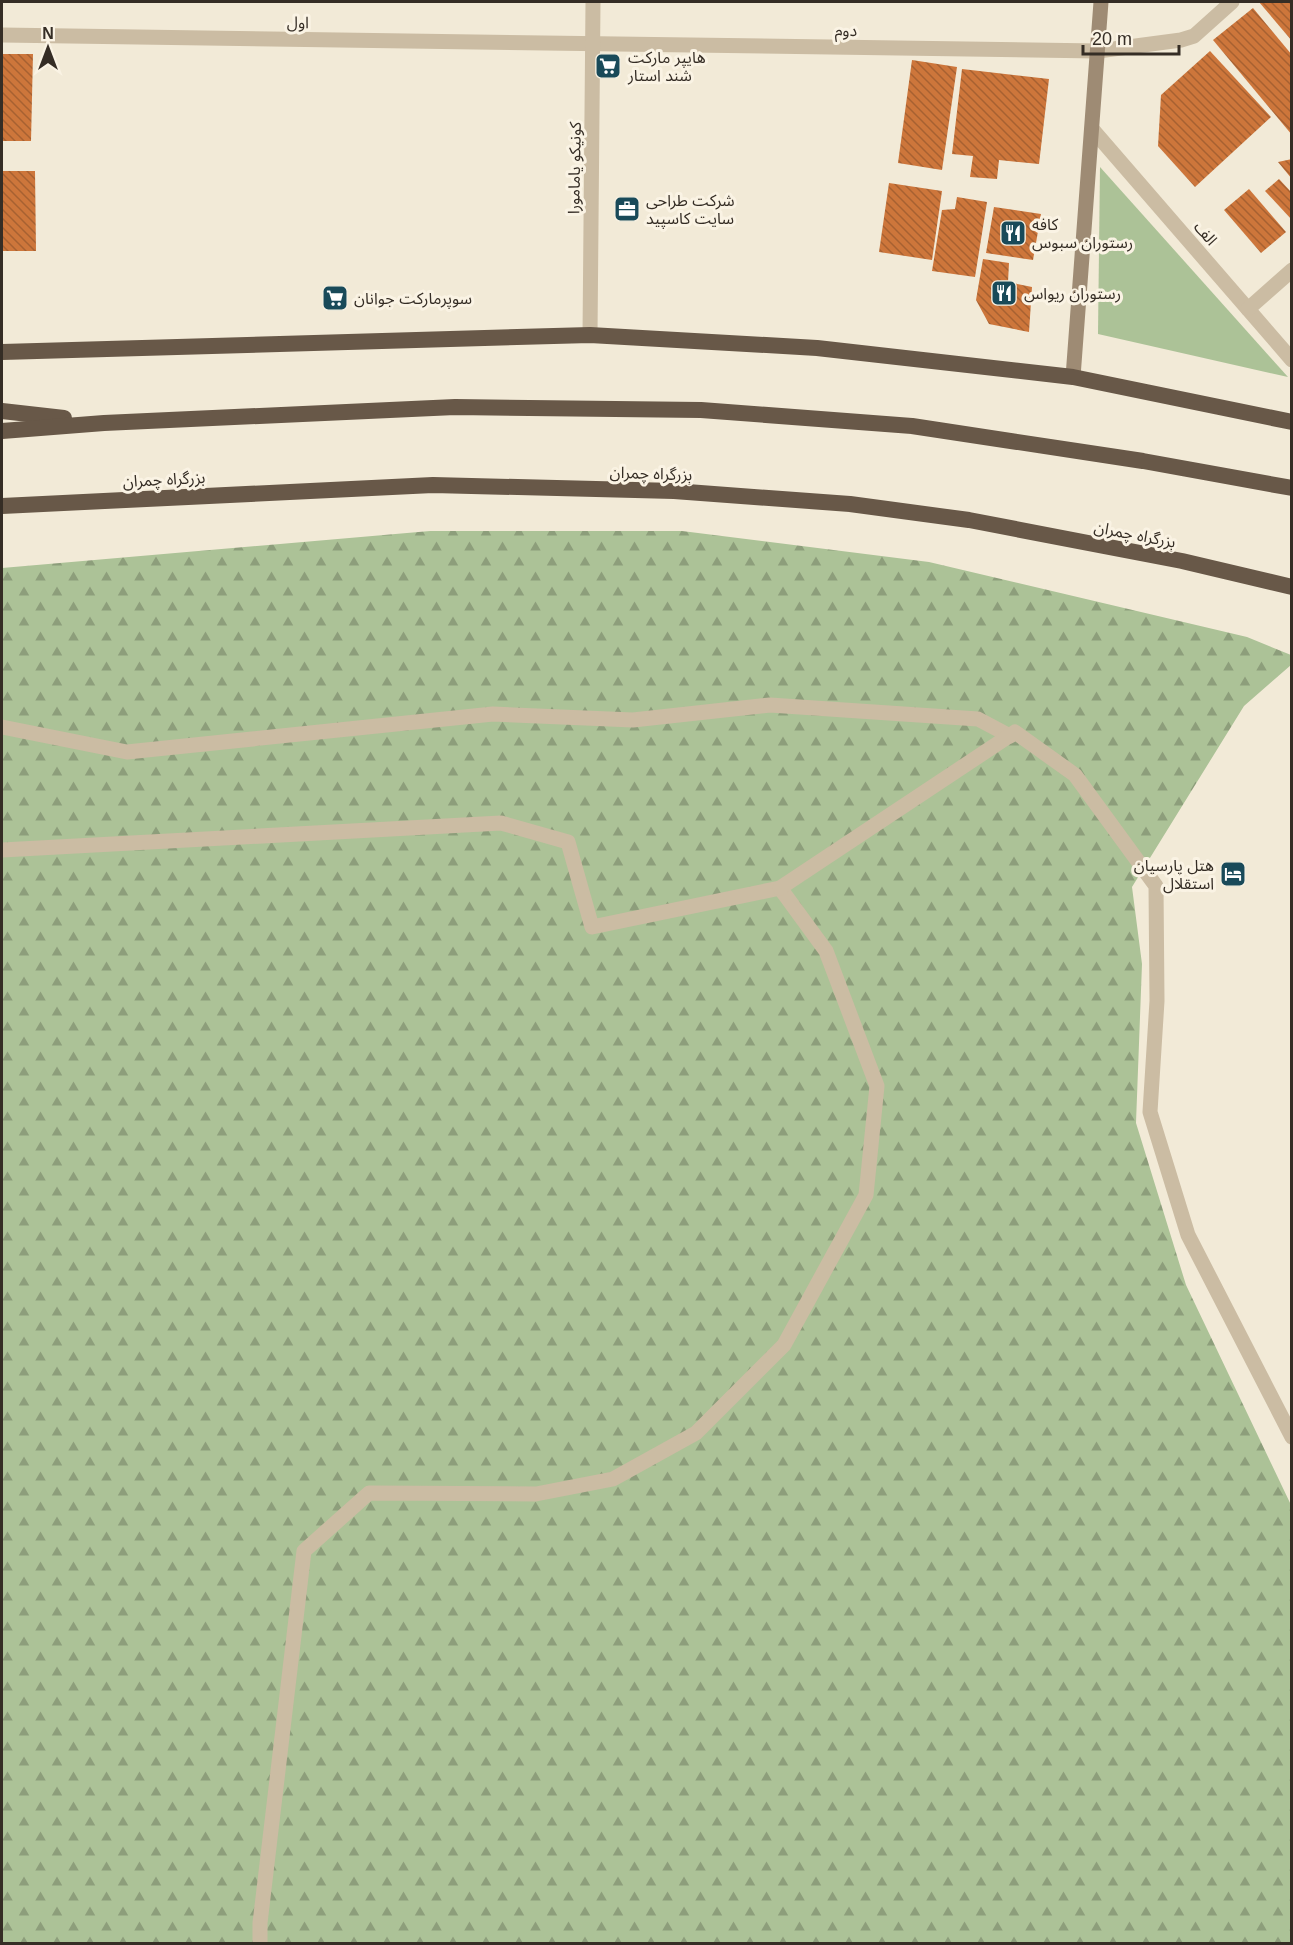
<svg xmlns="http://www.w3.org/2000/svg" width="1293" height="1945" viewBox="0 0 1293 1945" font-family="Helvetica,'Noto Sans Arabic',sans-serif">
<style>
.forest{fill:url(#forest-firs)}
.park{fill:#acc297}
.building{fill:url(#building-back-hatch)}
.lines{fill:none;stroke-linecap:round;stroke-linejoin:round}
.service{stroke:#cbbca3;stroke-width:15}
.minor{stroke:#cbbca3;stroke-width:15}
.tertiary{stroke:#cbbca3;stroke-width:15}
.secondary{stroke:#9e8b74;stroke-width:15}
.trunk{stroke:#685848;stroke-width:16}
.labels{text-anchor:middle;stroke-width:6;stroke-linejoin:round;paint-order:stroke}
.street-label{font-size:16px;fill:#352d25;stroke:#faf3e4}
.poi-label{font-size:16px;fill:#352d25;stroke:#faf3e4;text-anchor:start}
</style>
<defs>
<pattern id="forest-firs" width="22" height="20" patternUnits="userSpaceOnUse" patternTransform="scale(1.5)"><rect width="22" height="20" fill="#acc297"/><path d="M5 1l3.5 6h-7zM16 11l3.5 6h-7z" fill="#8d9e7b"/></pattern>
<pattern id="building-back-hatch" width="6" height="6" patternUnits="userSpaceOnUse" patternTransform="scale(1.5)"><rect width="6" height="6" fill="#cd763b"/><path d="M-1 5l2 2M0 0l6 6M5-1l2 2" fill="none" stroke="#a76131"/></pattern>
</defs>
<rect width="100%" height="100%" fill="#f2ead7"/>
<polygon class="forest" points="430,531 682,531 929,562 1247,637 1291,655 1291,665 1244,706 1132,887 1142,964 1136,1123 1186,1285 1291,1505 1291,1943 2,1944 2,568"/>
<polygon class="park" points="1100,167 1288,377 1098,334"/>
<g class="building">
<polygon points="1259,2 1292,2 1292,41"/>
<polygon points="1253,8 1292,55 1292,135 1213,40"/>
<polygon points="1210,51 1271,117 1195,187 1158,146 1161,95"/>
<polygon points="2,54 33,54 31,141 2,141"/>
<polygon points="912,60 957,67 942,170 898,163"/>
<polygon points="962,69 1049,79 1039,164 999,160 997,179 970,177 973,156 952,154"/>
<polygon points="1292,159 1292,179 1278,162"/>
<polygon points="2,171 35,171 36,251 2,251"/>
<polygon points="1279,179 1292,193 1292,220 1265,191"/>
<polygon points="889,183 942,191 932,260 879,252"/>
<polygon points="1249,189 1286,232 1261,253 1224,210"/>
<polygon points="957,197 987,202 975,277 932,271 942,210 955,209"/>
<polygon points="994,207 1041,214 1033,260 986,253"/>
<polygon points="983,259 1009,263 1008,282 1032,287 1029,332 989,324 976,300"/>
</g>
<g class="lines">
<g class="service">
<polyline points="2,727 127,752 493,714 633,720 770,705 978,719 1010,736"/>
<polyline points="2,850 501,823 568,842 592,927 780,888 826,951 877,1086 866,1195 784,1345 696,1433 613,1479 536,1494 369,1493 304,1551 260,1923 260,1944"/>
<polyline points="780,888 1015,732 1075,775 1156,886 1157,1001 1150,1112 1188,1235 1292,1437"/>
</g>
<g class="minor">
<polyline points="2,35 1098,51 1181,40 1194,36 1232,2"/>
<polyline points="1092,129 1292,360"/>
<polyline points="1248,309 1292,270"/>
</g>
<polyline class="tertiary" points="590,335 593,2"/>
<polyline class="secondary" points="1073,377 1101,2"/>
<g class="trunk">
<polyline points="2,352 590,335 817,348 1073,377 1292,422"/>
<polyline points="2,411 64,418"/>
<polyline points="2,431 104,423 455,407 701,410 912,426 1143,461 1292,488"/>
<polyline points="2,506 433,485 674,491 850,504 969,520 1182,561 1292,587"/>
</g>
</g>
<defs>
<g id="supermarket-square" transform="scale(1.35)"><rect x="-9" y="-9" width="18" height="18" rx="4" fill="#194a59" stroke="#faf3e4"/><path d="M-6-5.5h2.5l.6 2H6L4.5 2H-2.5L-4.4-4H-6ZM-1.5 3.2a1.3 1.3 0 1 0 .1 0ZM3 3.2a1.3 1.3 0 1 0 .1 0Z" fill="#fff"/></g>
<g id="office-square" transform="scale(1.35)"><rect x="-9" y="-9" width="18" height="18" rx="4" fill="#194a59" stroke="#faf3e4"/><path d="M-6-3h4V-5.5h4V-3h4V5H-6ZM-1-4.5V-3h2v-1.5ZM-6 0V1H6V0Z" fill="#fff"/></g>
<g id="restaurant-square" transform="scale(1.35)"><rect x="-9" y="-9" width="18" height="18" rx="4" fill="#194a59" stroke="#faf3e4"/><path d="M-5-6h1v4h1v-4h1v4h1v-4h1v5L-1.5 .5V6h-2V.5L-5-1ZM5-6V6H3V1.5H1.5Q1.5-4 5-6Z" fill="#fff"/></g>
<g id="hotel-square" transform="scale(1.35)"><rect x="-9" y="-9" width="18" height="18" rx="4" fill="#194a59" stroke="#faf3e4"/><path d="M-6-4.5h1.5V1H6V5H4.5V3h-9V5H-6ZM-4 0a1.8 1.8 0 1 1 3.6 0ZM.5 0V-2.5h3Q6-2.5 6 0Z" fill="#fff"/></g>
</defs>
<g fill-rule="evenodd">
<use href="#supermarket-square" x="608" y="66"/>
<use href="#office-square" x="627" y="209"/>
<use href="#restaurant-square" x="1013" y="233"/>
<use href="#restaurant-square" x="1004" y="293"/>
<use href="#supermarket-square" x="335" y="298"/>
<use href="#hotel-square" x="1233" y="874"/>
</g>
<g class="labels">
<g class="street-label">
<text transform="translate(298 22) rotate(1)" y="6">اول</text>
<text transform="translate(846 30) rotate(1)" y="6">دوم</text>
<text transform="translate(574 168) rotate(-89)" y="6">کونیکو یامامورا</text>
<text transform="translate(1206 233) rotate(49)" y="6">الف</text>
<text transform="translate(651 473) rotate(2)" y="6">بزرگراه چمران</text>
<text transform="translate(164 479) rotate(-3)" y="6">بزرگراه چمران</text>
<text transform="translate(1135 534) rotate(11)" y="6">بزرگراه چمران</text>
</g>
<g class="poi-label">
<text x="628" y="63">هایپر مارکت<tspan x="628" dy="18">شند استار</tspan></text>
<text x="646" y="206">شرکت طراحی<tspan x="646" dy="18">سایت کاسپید</tspan></text>
<text x="1032" y="230">کافه<tspan x="1032" dy="18">رستوران سبوس</tspan></text>
<text x="1024" y="299">رستوران ریواس</text>
<text x="354" y="304">سوپرمارکت جوانان</text>
<text x="1214" y="871" text-anchor="end">هتل پارسیان<tspan x="1214" dy="18">استقلال</tspan></text>
</g>
</g>
<rect width="1293" height="1945" fill="none" stroke="#352d25" stroke-width="6"/>
<g transform="translate(48 48)" stroke="#faf3e4" stroke-width="4.5" paint-order="stroke">
<path d="M0-4.5L10 22L0 15L-10 22Z" fill="#352d25"/>
<text y="-9" font-size="16" font-weight="bold" text-anchor="middle" fill="#352d25">N</text>
</g>
<path d="M1083 45v9h96v-9" fill="none" stroke="#352d25" stroke-width="3"/>
<text x="1092" y="45" font-size="18" fill="#352d25" stroke="#faf3e4" stroke-width="4.5" paint-order="stroke">20 m</text>
</svg>
